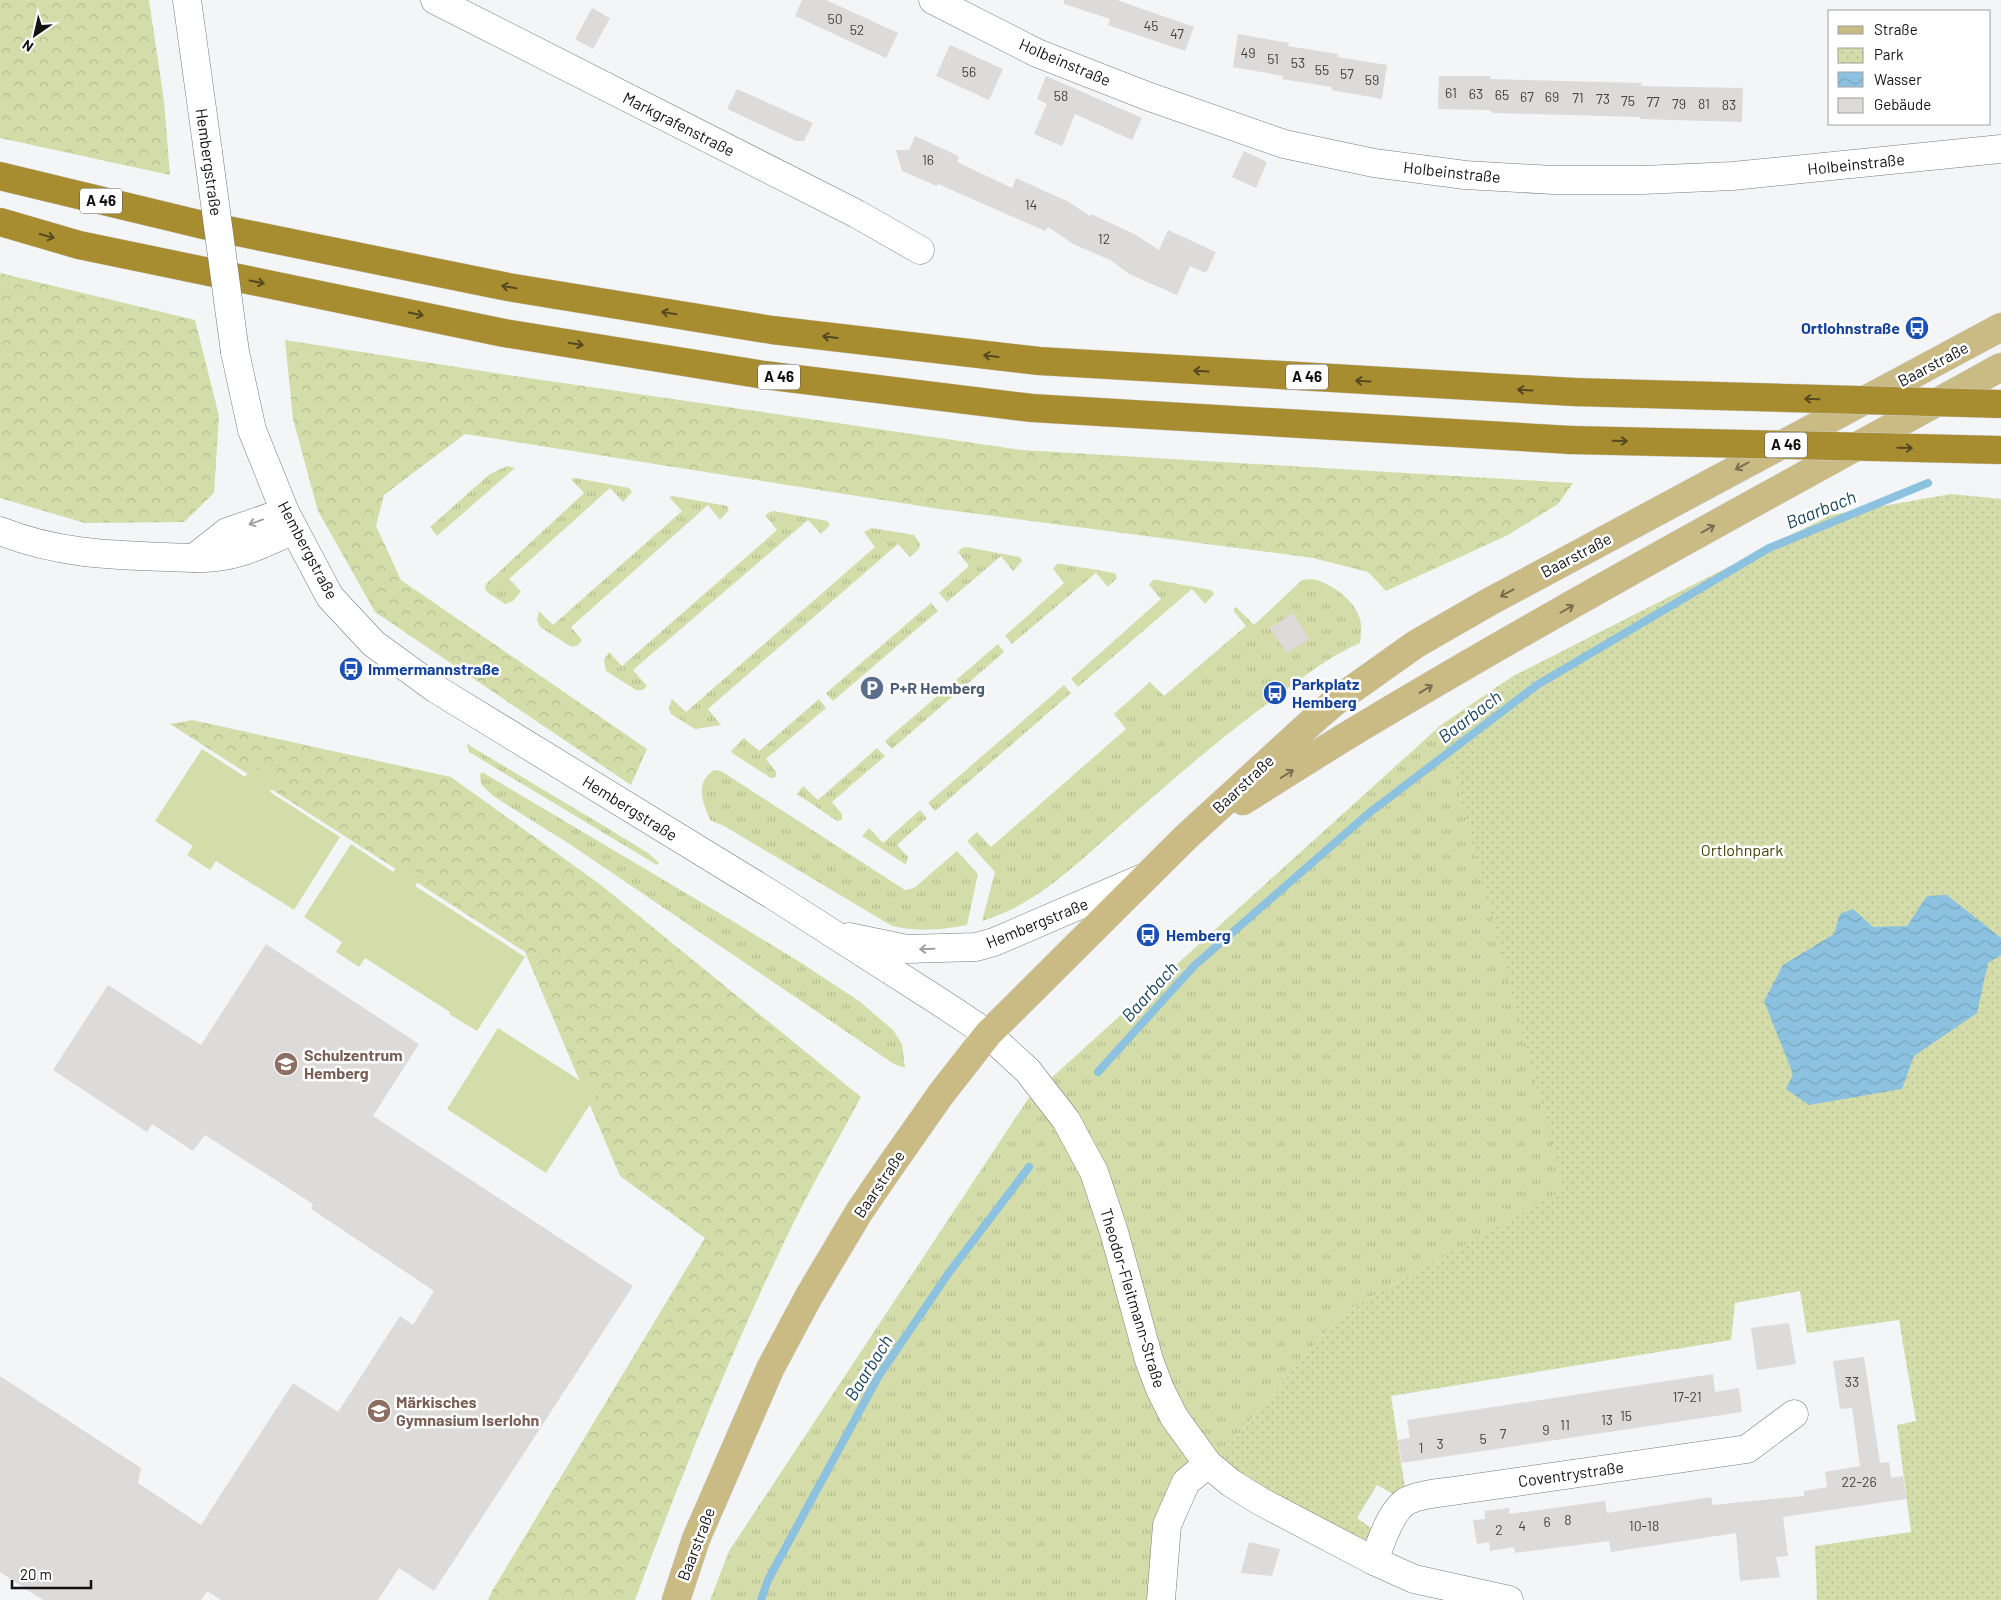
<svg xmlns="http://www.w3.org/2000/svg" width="2001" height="1600" viewBox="0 0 2001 1600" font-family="Barlow,sans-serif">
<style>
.grass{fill:url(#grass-tufts)}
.forest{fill:url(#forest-crowns)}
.park{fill:url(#park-dots)}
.pitch{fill:#d4ddaa}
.water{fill:url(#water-waves)}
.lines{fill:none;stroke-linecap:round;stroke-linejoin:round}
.stream{stroke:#8cc2df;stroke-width:8}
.building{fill:#dcdbd9}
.minor-casing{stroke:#7a7b7c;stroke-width:29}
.major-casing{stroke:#d0d0d0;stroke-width:29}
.highway-casing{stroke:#d0d0d0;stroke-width:29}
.minor{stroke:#fff;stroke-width:28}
.major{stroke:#caba83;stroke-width:28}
.highway{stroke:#a78c30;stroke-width:28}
.minor-bridge-casing{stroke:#7a7b7c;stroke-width:29;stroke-linecap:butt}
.highway-bridge-casing{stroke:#d0d0d0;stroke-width:29;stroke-linecap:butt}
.minor-bridge{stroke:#fff;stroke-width:28}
.highway-bridge{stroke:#a78c30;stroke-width:28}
.oneway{stroke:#554920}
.oneway2{stroke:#776e51}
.oneway3{stroke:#a0a0a1}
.labels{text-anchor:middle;stroke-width:5;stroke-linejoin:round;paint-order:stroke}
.number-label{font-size:14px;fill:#444}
.shield{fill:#fff;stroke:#59595a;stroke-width:1}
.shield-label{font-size:15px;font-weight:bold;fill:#121213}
.street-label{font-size:16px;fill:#121213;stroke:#fff}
.transit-label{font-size:16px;font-weight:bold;fill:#164399;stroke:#fff;text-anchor:start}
.service-label{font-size:16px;font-weight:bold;fill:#4e5e75;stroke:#fff;text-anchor:start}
.park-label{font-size:16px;fill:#41470b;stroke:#fff}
.education-label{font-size:16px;font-weight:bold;fill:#785e54;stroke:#fff;text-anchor:start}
.water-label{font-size:18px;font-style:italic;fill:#19455a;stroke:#fff}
</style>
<defs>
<pattern id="grass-tufts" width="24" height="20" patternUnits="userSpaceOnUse" patternTransform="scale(1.25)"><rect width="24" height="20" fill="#d4ddaa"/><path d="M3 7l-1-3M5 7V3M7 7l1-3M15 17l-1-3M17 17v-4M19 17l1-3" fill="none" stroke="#b5bd91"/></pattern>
<pattern id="forest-crowns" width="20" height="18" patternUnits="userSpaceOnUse" patternTransform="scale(1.25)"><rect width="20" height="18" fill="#d4ddaa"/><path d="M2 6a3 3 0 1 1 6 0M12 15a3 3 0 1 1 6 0" fill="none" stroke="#b5bd91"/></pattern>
<pattern id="park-dots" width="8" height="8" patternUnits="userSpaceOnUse" patternTransform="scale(1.25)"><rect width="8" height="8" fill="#d4ddaa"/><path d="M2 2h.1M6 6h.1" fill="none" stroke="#b5bd91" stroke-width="1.8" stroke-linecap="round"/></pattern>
<pattern id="water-waves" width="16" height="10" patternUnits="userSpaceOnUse" patternTransform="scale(1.25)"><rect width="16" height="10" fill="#8cc2df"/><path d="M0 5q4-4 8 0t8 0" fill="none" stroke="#78a6be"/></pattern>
</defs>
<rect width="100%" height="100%" fill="#f4f5f7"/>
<g class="grass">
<polygon points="507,466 515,468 437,536 430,527 490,474"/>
<polygon points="576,478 629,488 632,492 623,502 610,488 509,579 521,591 513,601 505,604 487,592 485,588 486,584 584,493 571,479"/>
<polygon points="673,496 727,506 729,510 720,520 708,505 571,627 582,640 578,645 573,647 570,646 540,627 537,620 539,611 553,625 682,511 669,497"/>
<polygon points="774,511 827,521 830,525 821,534 808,520 633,670 647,686 643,690 636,690 606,671 604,660 609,652 622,666 777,530 765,515 769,512"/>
<polygon points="872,528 914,535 920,544 919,549 910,557 898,544 708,709 721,725 695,729 671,714 669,708 672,699 686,712 875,547 864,532"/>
<polygon points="966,547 1020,557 1022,561 1013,571 1001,556 947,602 939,593 969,566 958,552 962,548"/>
<polygon points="1057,564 1061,564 1115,573 1117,578 1108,587 1096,573 1012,644 1005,636 1064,583 1053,569"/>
<path d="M1312,579C1331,583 1354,599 1360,619C1362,627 1361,635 1360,643C1332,655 1307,674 1283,692C1224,735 1168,783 1113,832C1073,867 1034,906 982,921L995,872L967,841L977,832L991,847L1126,729L1114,714L1150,682L1164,696L1246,626L1233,610L1236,607L1254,625L1302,580Z"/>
<polygon points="1153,580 1157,580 1211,590 1214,594 1205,604 1192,589 1078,687 1071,679 1161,599 1149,585"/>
<polygon points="931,603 938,611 833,701 826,693"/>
<polygon points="998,644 1004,652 892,749 885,741"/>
<polygon points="1064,685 1071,693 935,811 928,803"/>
<polygon points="819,699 826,708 766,759 776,772 776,777 771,778 732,753 731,751 744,738 759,751"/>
<polygon points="1441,725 1565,1189 1341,1314 1212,1465 1173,1527 1159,1600 710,1600 729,1551 1028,1099"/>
<polygon points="467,744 609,829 648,853 659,863 657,865 469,752"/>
<polygon points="877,748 885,756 832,802 842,814 842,820 837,821 797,794 803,786 818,800"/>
<path d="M714,770L721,771L905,890L914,888L957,851L978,874L967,925C940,930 918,932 892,926L724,826L710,820C703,803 694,783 714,770Z"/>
<polygon points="482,772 726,917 803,964 859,1001 893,1030 902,1044 905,1068 894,1064 568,843 493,796 481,784 480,775"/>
<polygon points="920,810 927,818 897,845 908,857 907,862 905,864 862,836 869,828 883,843"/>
</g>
<g class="forest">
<polygon points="0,0 149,0 164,101 170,175 0,138"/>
<polygon points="0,273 195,320 219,416 214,493 184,522 85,523 0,498"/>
<polygon points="285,340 508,375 1022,450 1573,483 1558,504 1508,535 1386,591 1368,572 1313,558 940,509 465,434 384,495 376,526 401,580 647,749 631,785 375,612 318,511 293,419"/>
<path d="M192,720L451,777L601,885L861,1097C839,1138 816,1178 795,1220C734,1343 683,1472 635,1600H488L492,1591L705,1238L620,1176L525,952L170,724Z"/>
</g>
<polygon class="park" points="1951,494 2001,499 2001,1600 1817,1600 1815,1546 1911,1532 1897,1425 1916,1421 1899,1320 1807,1333 1800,1291 1735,1303 1731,1340 1391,1396 1405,1488 1393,1494 1377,1485 1357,1518 1374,1530 1360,1546 1212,1465 1341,1314 1564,1189 1441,725 1513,676 1831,515"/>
<g class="pitch">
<polygon points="202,749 245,777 253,766 277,782 270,792 340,837 294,910 216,861 210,870 187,855 193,846 155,821"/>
<polygon points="351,844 393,872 400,862 422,876 415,886 525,957 477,1031 449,1014 450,1012 365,958 359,967 336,952 342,942 304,917"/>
<polygon points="498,1028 598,1092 546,1173 447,1109"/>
</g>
<polygon class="water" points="1947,895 2001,938 2001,955 1988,963 1977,1013 1914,1056 1902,1089 1809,1105 1786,1089 1793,1074 1764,1001 1783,965 1834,934 1840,914 1853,909 1873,927 1907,926 1927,896"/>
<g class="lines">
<g class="stream">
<polyline points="1098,1072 1194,966 1369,813 1537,685 1769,548 1928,483"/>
<polyline points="761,1600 768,1580 878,1377 948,1274 1029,1167"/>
</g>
</g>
<g class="building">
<polygon points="802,0 826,0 898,33 886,58 795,16"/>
<polygon points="1064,0 1117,0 1194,27 1185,51 1108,25 1110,19 1064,4"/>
<polygon points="592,8 610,18 593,49 575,39"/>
<polygon points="1238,34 1289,43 1288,46 1338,54 1337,57 1387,65 1382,99 1331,90 1332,87 1282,79 1283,76 1233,67"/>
<polygon points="950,45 1003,69 989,100 936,76"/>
<polygon points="1046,76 1142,118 1132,140 1075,114 1062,146 1034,134 1047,104 1037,99"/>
<polygon points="1439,76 1490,76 1490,79 1642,83 1641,86 1743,88 1742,122 1640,119 1640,117 1494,113 1487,109 1487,110 1438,109"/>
<polygon points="737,89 813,123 804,141 796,141 727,109"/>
<polygon points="915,136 952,153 959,157 957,162 1012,188 1016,178 1069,202 1090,216 1091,214 1136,235 1159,250 1168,230 1216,252 1206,273 1190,266 1177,295 1129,274 1112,261 1073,244 1048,227 1045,231 938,184 937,186 902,171 896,150 909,150"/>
<polygon points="1244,151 1267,162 1256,188 1232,177"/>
<polygon points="1293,613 1309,639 1287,653 1270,628"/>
<polygon points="266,944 419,1044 373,1116 633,1286 434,1591 399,1568 378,1600 221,1600 207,1591 201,1600 43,1600 0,1572 0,1376 141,1468 138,1483 201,1525 293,1383 338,1412 400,1316 413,1325 434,1291 311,1209 313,1204 205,1135 193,1151 152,1124 147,1132 53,1070 108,985 201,1045"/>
<polygon points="1789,1323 1796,1364 1757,1370 1751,1328"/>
<polygon points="1864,1357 1880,1463 1889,1462 1891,1478 1903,1476 1906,1499 1783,1517 1788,1556 1776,1557 1780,1577 1740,1581 1736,1533 1611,1552 1609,1541 1515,1553 1514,1547 1490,1551 1489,1542 1477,1544 1473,1520 1485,1519 1485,1511 1509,1508 1509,1514 1605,1501 1607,1513 1711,1497 1713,1505 1804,1496 1804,1491 1827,1487 1825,1472 1860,1466 1852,1408 1840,1409 1833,1361"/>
<polygon points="1713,1374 1715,1392 1739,1388 1742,1412 1402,1463 1398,1440 1410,1438 1407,1420"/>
<polygon points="1249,1542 1280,1549 1272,1576 1241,1573"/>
</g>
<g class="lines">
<g class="minor-casing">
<g id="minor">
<polyline points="187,0 208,152"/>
<polyline points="435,0 857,214 920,250"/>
<polyline points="933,0 1037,53 1147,96 1284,144 1374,163 1465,175 1553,180 1643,180 1733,176 2001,149"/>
<polyline points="235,352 252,430 285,512 330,597 374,644 436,689 774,896 943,1004 988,1034 1028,1071 1066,1120 1094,1172 1114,1232 1149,1360 1160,1389 1174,1417 1208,1464 1231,1483 1260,1501 1374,1561 1414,1579 1509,1600"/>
<path d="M0,531C55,553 107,555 165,557C188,558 215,560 237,553C256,548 275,538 294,530"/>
<polyline points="194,558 227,532 285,512"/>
<polyline points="849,937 907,949 976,947 994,942 1145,877"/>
<path d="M1374,1561C1380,1544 1392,1507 1409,1500C1422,1494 1439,1493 1453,1491L1747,1449L1794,1414"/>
<polyline points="1161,1600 1167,1525 1186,1482 1208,1464"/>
</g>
</g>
<g class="major-casing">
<g id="major">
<path d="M1243,801C1286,774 1329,746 1373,720C1579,597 1791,483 2001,367"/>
<polyline points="676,1600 696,1539 770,1369 809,1296 859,1212 887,1171 941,1094 988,1034 1186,837 1317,717 1337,700 1416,644 1489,602 2001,327"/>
</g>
</g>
<g class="highway-casing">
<g id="highway">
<polyline points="0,176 203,225 508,287 772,330 1039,361 1574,392"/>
<polyline points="0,222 79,245 504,333 764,375 1032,408 1571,440"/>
</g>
</g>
<use href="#minor" class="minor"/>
<use href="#major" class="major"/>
<use href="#highway" class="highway"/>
<g class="minor-bridge-casing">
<polyline id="minor-bridge" points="208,152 235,352"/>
</g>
<g class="highway-bridge-casing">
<g id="highway-bridge">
<polyline points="1574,392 2001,404"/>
<polyline points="1571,440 2001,450"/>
</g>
</g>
<use href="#minor-bridge" class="minor-bridge"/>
<use href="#highway-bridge" class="highway-bridge"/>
</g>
<defs><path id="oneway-shaft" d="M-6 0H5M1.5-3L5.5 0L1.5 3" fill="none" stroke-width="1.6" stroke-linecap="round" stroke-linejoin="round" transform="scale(1.25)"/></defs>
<g class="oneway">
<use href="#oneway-shaft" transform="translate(47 236) rotate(16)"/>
<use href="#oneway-shaft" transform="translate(257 282) rotate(12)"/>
<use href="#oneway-shaft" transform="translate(509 287) rotate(-170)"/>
<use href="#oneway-shaft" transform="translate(669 313) rotate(-171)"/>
<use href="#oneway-shaft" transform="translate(416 314) rotate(12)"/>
<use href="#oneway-shaft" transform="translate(830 337) rotate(-173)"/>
<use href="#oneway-shaft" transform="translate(576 344) rotate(9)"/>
<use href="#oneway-shaft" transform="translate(991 356) rotate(-173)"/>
<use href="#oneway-shaft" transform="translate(1201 371) rotate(-177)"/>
<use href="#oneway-shaft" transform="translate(1363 381) rotate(-177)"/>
<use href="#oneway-shaft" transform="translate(1525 390) rotate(-177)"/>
<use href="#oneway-shaft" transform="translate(1812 399) rotate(-178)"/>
<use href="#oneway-shaft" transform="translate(1620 441) rotate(1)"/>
<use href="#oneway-shaft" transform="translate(1905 448) rotate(1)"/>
</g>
<g class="oneway2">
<use href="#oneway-shaft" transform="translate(1742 466) rotate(152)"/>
<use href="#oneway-shaft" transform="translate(1708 529) rotate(-29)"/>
<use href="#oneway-shaft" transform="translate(1507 593) rotate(152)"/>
<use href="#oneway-shaft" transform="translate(1567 609) rotate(-30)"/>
<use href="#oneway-shaft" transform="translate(1426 689) rotate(-31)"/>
<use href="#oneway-shaft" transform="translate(1287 774) rotate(-32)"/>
</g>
<g class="oneway3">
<use href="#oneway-shaft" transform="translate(256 522) rotate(160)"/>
<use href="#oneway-shaft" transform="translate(927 949) rotate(178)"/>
</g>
<defs>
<g id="bus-disc" transform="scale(1.25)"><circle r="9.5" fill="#1a4fb4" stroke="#fff"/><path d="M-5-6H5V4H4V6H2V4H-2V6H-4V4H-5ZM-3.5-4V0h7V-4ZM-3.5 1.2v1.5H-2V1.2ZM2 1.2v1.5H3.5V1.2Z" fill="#fff"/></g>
<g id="parking-disc" transform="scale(1.25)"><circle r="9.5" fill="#5c6f8a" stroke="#fff"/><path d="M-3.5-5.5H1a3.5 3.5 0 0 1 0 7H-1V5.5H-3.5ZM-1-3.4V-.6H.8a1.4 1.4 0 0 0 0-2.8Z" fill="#fff"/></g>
<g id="school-disc" transform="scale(1.25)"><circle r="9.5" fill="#8d6e63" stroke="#fff"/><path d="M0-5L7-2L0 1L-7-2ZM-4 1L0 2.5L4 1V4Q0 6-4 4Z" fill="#fff"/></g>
</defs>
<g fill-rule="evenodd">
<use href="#bus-disc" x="1917" y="328"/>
<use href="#bus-disc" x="351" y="669"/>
<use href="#parking-disc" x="872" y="688"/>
<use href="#bus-disc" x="1275" y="693"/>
<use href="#bus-disc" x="1148" y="935"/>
<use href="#school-disc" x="286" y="1064"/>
<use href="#school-disc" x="379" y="1411"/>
</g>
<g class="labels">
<g class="number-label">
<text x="835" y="24">50</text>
<text x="1151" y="31">45</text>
<text x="857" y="35">52</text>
<text x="1177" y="39">47</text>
<text x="1248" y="58">49</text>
<text x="1273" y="64">51</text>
<text x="1298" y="68">53</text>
<text x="1322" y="75">55</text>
<text x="969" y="77">56</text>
<text x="1347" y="79">57</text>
<text x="1372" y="85">59</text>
<text x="1451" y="98">61</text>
<text x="1476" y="99">63</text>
<text x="1502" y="100">65</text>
<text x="1061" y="101">58</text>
<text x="1527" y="102">67</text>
<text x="1552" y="102">69</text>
<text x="1578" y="103">71</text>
<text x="1603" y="104">73</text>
<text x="1628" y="106">75</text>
<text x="1653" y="107">77</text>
<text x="1679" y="109">79</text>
<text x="1704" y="109">81</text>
<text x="1729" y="110">83</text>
<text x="928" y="165">16</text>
<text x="1031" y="210">14</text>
<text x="1104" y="244">12</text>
<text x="1852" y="1387">33</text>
<text x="1687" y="1402">17-21</text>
<text x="1626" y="1421">15</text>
<text x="1607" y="1425">13</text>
<text x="1565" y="1430">11</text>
<text x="1546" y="1435">9</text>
<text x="1503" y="1439">7</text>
<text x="1483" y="1444">5</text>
<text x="1440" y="1449">3</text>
<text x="1421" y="1453">1</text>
<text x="1859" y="1487">22-26</text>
<text x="1568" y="1525">8</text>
<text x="1547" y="1527">6</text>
<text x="1522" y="1531">4</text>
<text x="1644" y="1531">10-18</text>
<text x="1499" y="1535">2</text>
</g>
<g class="shield">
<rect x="80" y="188.5" width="42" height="25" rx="4"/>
<rect x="758" y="364.5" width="42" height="25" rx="4"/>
<rect x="1286" y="364.5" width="42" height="25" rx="4"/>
<rect x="1765" y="432.5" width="42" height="25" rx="4"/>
</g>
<g class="shield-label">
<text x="101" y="206">A 46</text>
<text x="779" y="382">A 46</text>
<text x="1307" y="382">A 46</text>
<text x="1786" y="450">A 46</text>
</g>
<g class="street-label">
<text transform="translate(1065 62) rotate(23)" y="6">Holbeinstraße</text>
<text transform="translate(679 124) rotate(27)" y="6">Markgrafenstraße</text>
<text transform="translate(209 162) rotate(82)" y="6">Hembergstraße</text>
<text transform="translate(1856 164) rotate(-6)" y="6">Holbeinstraße</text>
<text transform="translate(1452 172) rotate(6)" y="6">Holbeinstraße</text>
<text transform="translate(1933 364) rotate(-28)" y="6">Baarstraße</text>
<text transform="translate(308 550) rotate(62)" y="6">Hembergstraße</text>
<text transform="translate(1576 555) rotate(-28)" y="6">Baarstraße</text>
<text transform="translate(1243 784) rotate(-43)" y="6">Baarstraße</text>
<text transform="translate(630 808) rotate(32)" y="6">Hembergstraße</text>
<text transform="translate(1037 923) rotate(-22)" y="6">Hembergstraße</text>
<text transform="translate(879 1184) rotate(-56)" y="6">Baarstraße</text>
<text transform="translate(1133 1298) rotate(73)" y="6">Theodor-Fleitmann-Straße</text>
<text transform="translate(1571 1474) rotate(-8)" y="6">Coventrystraße</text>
<text transform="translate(696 1544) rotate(-69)" y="6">Baarstraße</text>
</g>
<g class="transit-label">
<text x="1900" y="334" text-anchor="end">Ortlohnstraße</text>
<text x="368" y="675">Immermannstraße</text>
<text x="1292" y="690">Parkplatz<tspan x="1292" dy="18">Hemberg</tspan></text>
<text x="1166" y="941">Hemberg</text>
</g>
<g class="service-label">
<text x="890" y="694">P+R Hemberg</text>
</g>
<g class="park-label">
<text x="1742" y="856">Ortlohnpark</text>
</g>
<g class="education-label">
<text x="304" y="1061">Schulzentrum<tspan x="304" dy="18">Hemberg</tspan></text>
<text x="396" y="1408">Märkisches<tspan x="396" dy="18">Gymnasium Iserlohn</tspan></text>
</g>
<g class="water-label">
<text transform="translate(1821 510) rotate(-22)" y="6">Baarbach</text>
<text transform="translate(1470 717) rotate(-37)" y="6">Baarbach</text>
<text transform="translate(1150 992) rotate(-48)" y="6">Baarbach</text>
<text transform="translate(869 1368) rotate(-58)" y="6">Baarbach</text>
</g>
</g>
<rect x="1828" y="10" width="162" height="115" fill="#ffffff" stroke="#a0a0a1"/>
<rect x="1838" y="26" width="25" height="8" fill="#caba83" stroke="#a0a0a1"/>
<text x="1874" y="35" font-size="15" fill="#121213">Straße</text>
<rect x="1838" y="48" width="25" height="15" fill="url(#park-dots)" stroke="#a0a0a1"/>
<text x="1874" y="60" font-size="15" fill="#121213">Park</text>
<rect x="1838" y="72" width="25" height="15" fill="url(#water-waves)" stroke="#a0a0a1"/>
<text x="1874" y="85" font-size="15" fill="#121213">Wasser</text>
<rect x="1838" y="98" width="25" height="15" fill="#dcdbd9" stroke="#a0a0a1"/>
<text x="1874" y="110" font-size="15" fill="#121213">Gebäude</text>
<g transform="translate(35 35) rotate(214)" stroke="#ffffff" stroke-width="4" paint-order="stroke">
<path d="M0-4L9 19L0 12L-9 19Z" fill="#121213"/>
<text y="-8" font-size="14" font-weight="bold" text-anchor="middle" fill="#121213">N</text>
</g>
<path d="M12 1580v8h79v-8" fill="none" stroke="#121213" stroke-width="2.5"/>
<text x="20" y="1580" font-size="15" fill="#121213" stroke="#ffffff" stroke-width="4" paint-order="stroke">20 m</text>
</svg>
